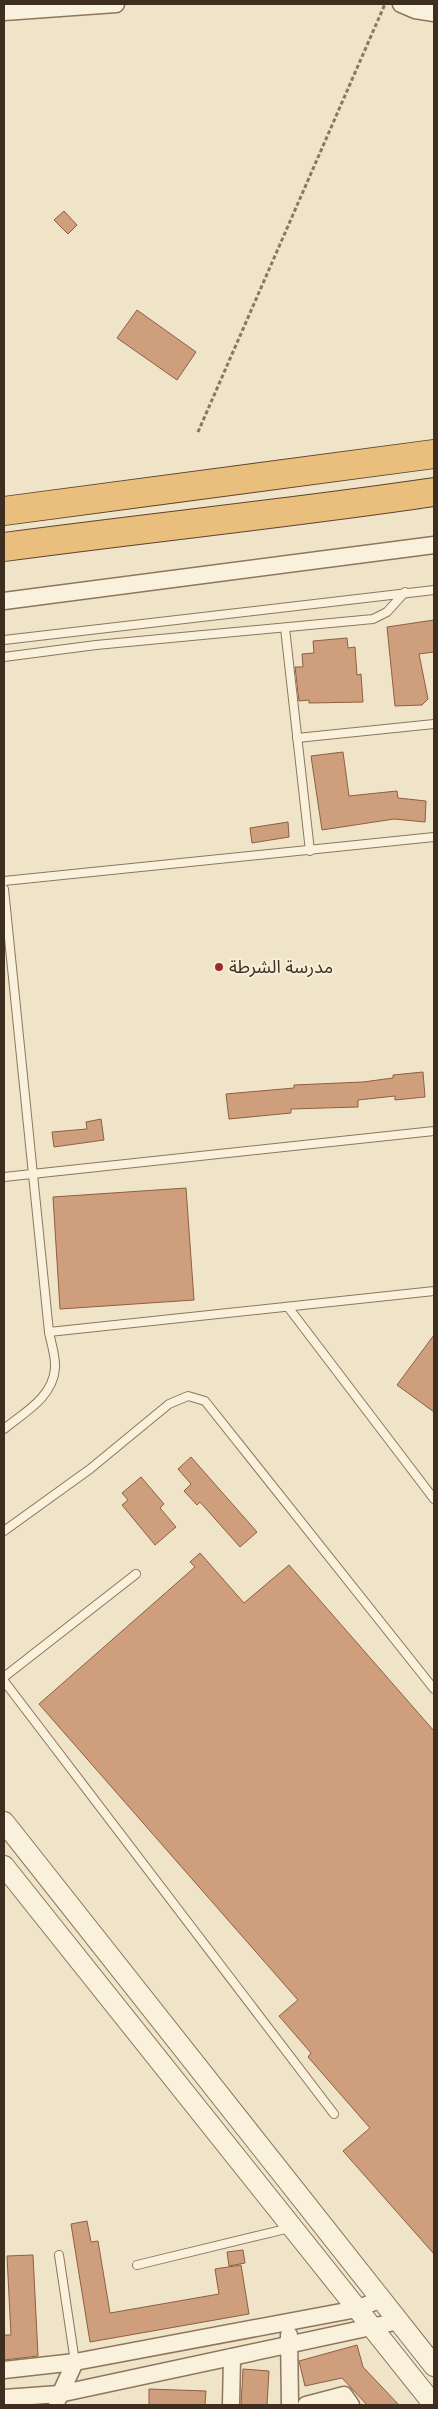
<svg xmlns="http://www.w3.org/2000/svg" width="438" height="2409" viewBox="0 0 438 2409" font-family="'Times New Roman','Noto Sans Arabic',serif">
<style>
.building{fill:#cf9f7d;stroke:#8d5f41}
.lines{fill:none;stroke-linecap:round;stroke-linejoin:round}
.service-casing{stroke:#8d765c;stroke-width:10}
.minor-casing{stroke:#8d765c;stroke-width:19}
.tertiary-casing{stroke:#8d765c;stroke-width:22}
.trunk-casing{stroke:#5b4430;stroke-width:30}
.path{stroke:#8d765c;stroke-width:3;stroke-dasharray:4 2.5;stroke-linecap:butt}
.service{stroke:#faf1dc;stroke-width:8}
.minor{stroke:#faf1dc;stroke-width:16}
.tertiary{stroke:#faf1dc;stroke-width:20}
.trunk{stroke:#eabe7c;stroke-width:28}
.poi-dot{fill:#9e2a2b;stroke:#f7eed8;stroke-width:2}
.labels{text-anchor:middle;stroke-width:4.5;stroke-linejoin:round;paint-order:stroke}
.poi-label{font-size:18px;fill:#3d2e20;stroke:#f7eed8;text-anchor:start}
</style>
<rect width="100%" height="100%" fill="#f0e4c8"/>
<g class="building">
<polygon points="64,211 77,225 68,234 54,220"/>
<polygon points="137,310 196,352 177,380 117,338"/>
<polygon points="434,620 434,652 419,654 428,699 422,705 395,706 387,627"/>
<polygon points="347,638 348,648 355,647 357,675 361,674 363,702 309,703 309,700 299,701 295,667 303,667 302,654 314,653 313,641"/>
<polygon points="343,752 349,796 397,791 398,798 426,801 425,822 394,819 322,830 311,756"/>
<polygon points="288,822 289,837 252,843 250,828"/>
<polygon points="423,1072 425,1097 395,1100 395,1096 358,1100 358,1107 291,1109 291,1113 229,1119 226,1094 294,1088 294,1085 363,1082 393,1078 393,1075"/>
<polygon points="101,1119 104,1140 54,1147 52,1132 87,1129 86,1122"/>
<polygon points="186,1188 194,1300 60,1309 53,1197"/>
<polygon points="434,1335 434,1412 397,1385"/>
<polygon points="191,1457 257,1532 240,1547 200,1502 197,1505 184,1491 191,1484 178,1469"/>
<polygon points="141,1477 164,1504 160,1508 176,1527 155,1545 122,1505 128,1500 122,1493"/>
<polygon points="200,1553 244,1603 289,1565 434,1731 434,2254 343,2151 370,2128 308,2057 311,2053 279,2016 298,2000 39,1704 195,1567 190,1562"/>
<polygon points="87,2221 91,2242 98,2241 110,2313 219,2294 215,2269 241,2265 249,2314 90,2342 71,2224"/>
<polygon points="243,2250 245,2263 229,2266 227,2252"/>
<polygon points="33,2255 38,2356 4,2360 4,2335 11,2335 7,2256"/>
<polygon points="357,2345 363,2367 399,2405 367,2405 342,2378 305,2386 299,2361"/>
<polygon points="243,2369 269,2371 267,2405 241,2405"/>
<polygon points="149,2389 206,2391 205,2405 149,2405"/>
</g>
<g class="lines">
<g class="service-casing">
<g id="service">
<polyline points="285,628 310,851"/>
<polyline points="4,640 434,590"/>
<polyline points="4,657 96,645 373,619 387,612 405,592"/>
<polyline points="297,738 434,724"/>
<polyline points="4,881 434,837"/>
<polyline points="4,889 49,1332 434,1291"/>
<polyline points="4,1177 434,1131"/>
<polyline points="288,1307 434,1499"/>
<path d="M4,1429C25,1412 53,1397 55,1368C56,1357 51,1343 49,1332"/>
<polyline points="4,1531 90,1469 169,1404 188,1396 205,1401 434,1689"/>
<polyline points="4,1677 136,1574"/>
<polyline points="4,1681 334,2114"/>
<polyline points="59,2255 75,2362"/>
<polyline points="137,2265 290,2228"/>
</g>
</g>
<g class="minor-casing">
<g id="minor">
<polyline points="401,4 415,10 434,13"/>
<polyline points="4,12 116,4"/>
<polyline points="4,601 434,545"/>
<polyline points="289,2335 290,2405"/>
<polyline points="4,2370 75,2362 357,2309 381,2299"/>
<polyline points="4,2398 59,2394 399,2321"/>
<polyline points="57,2401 75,2362"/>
<polyline points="231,2405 232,2357"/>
<polyline points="306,2405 344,2395 351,2405"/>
</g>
</g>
<g class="tertiary-casing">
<g id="tertiary">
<polyline points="4,1822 434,2366"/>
<polyline points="4,1866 434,2405"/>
</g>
</g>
<g class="trunk-casing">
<g id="trunk">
<polyline points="4,511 434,454"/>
<path d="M4,547C147,528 291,513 434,492"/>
</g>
</g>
<polyline class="path" points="198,432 385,4"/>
<use href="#service" class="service"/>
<use href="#minor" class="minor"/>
<use href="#tertiary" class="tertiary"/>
<use href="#trunk" class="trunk"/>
</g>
<circle class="poi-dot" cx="219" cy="967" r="5"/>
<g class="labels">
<g class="poi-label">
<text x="229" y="973">مدرسة الشرطة</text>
</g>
</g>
<rect width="438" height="2409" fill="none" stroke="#3d2e20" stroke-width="10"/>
</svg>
